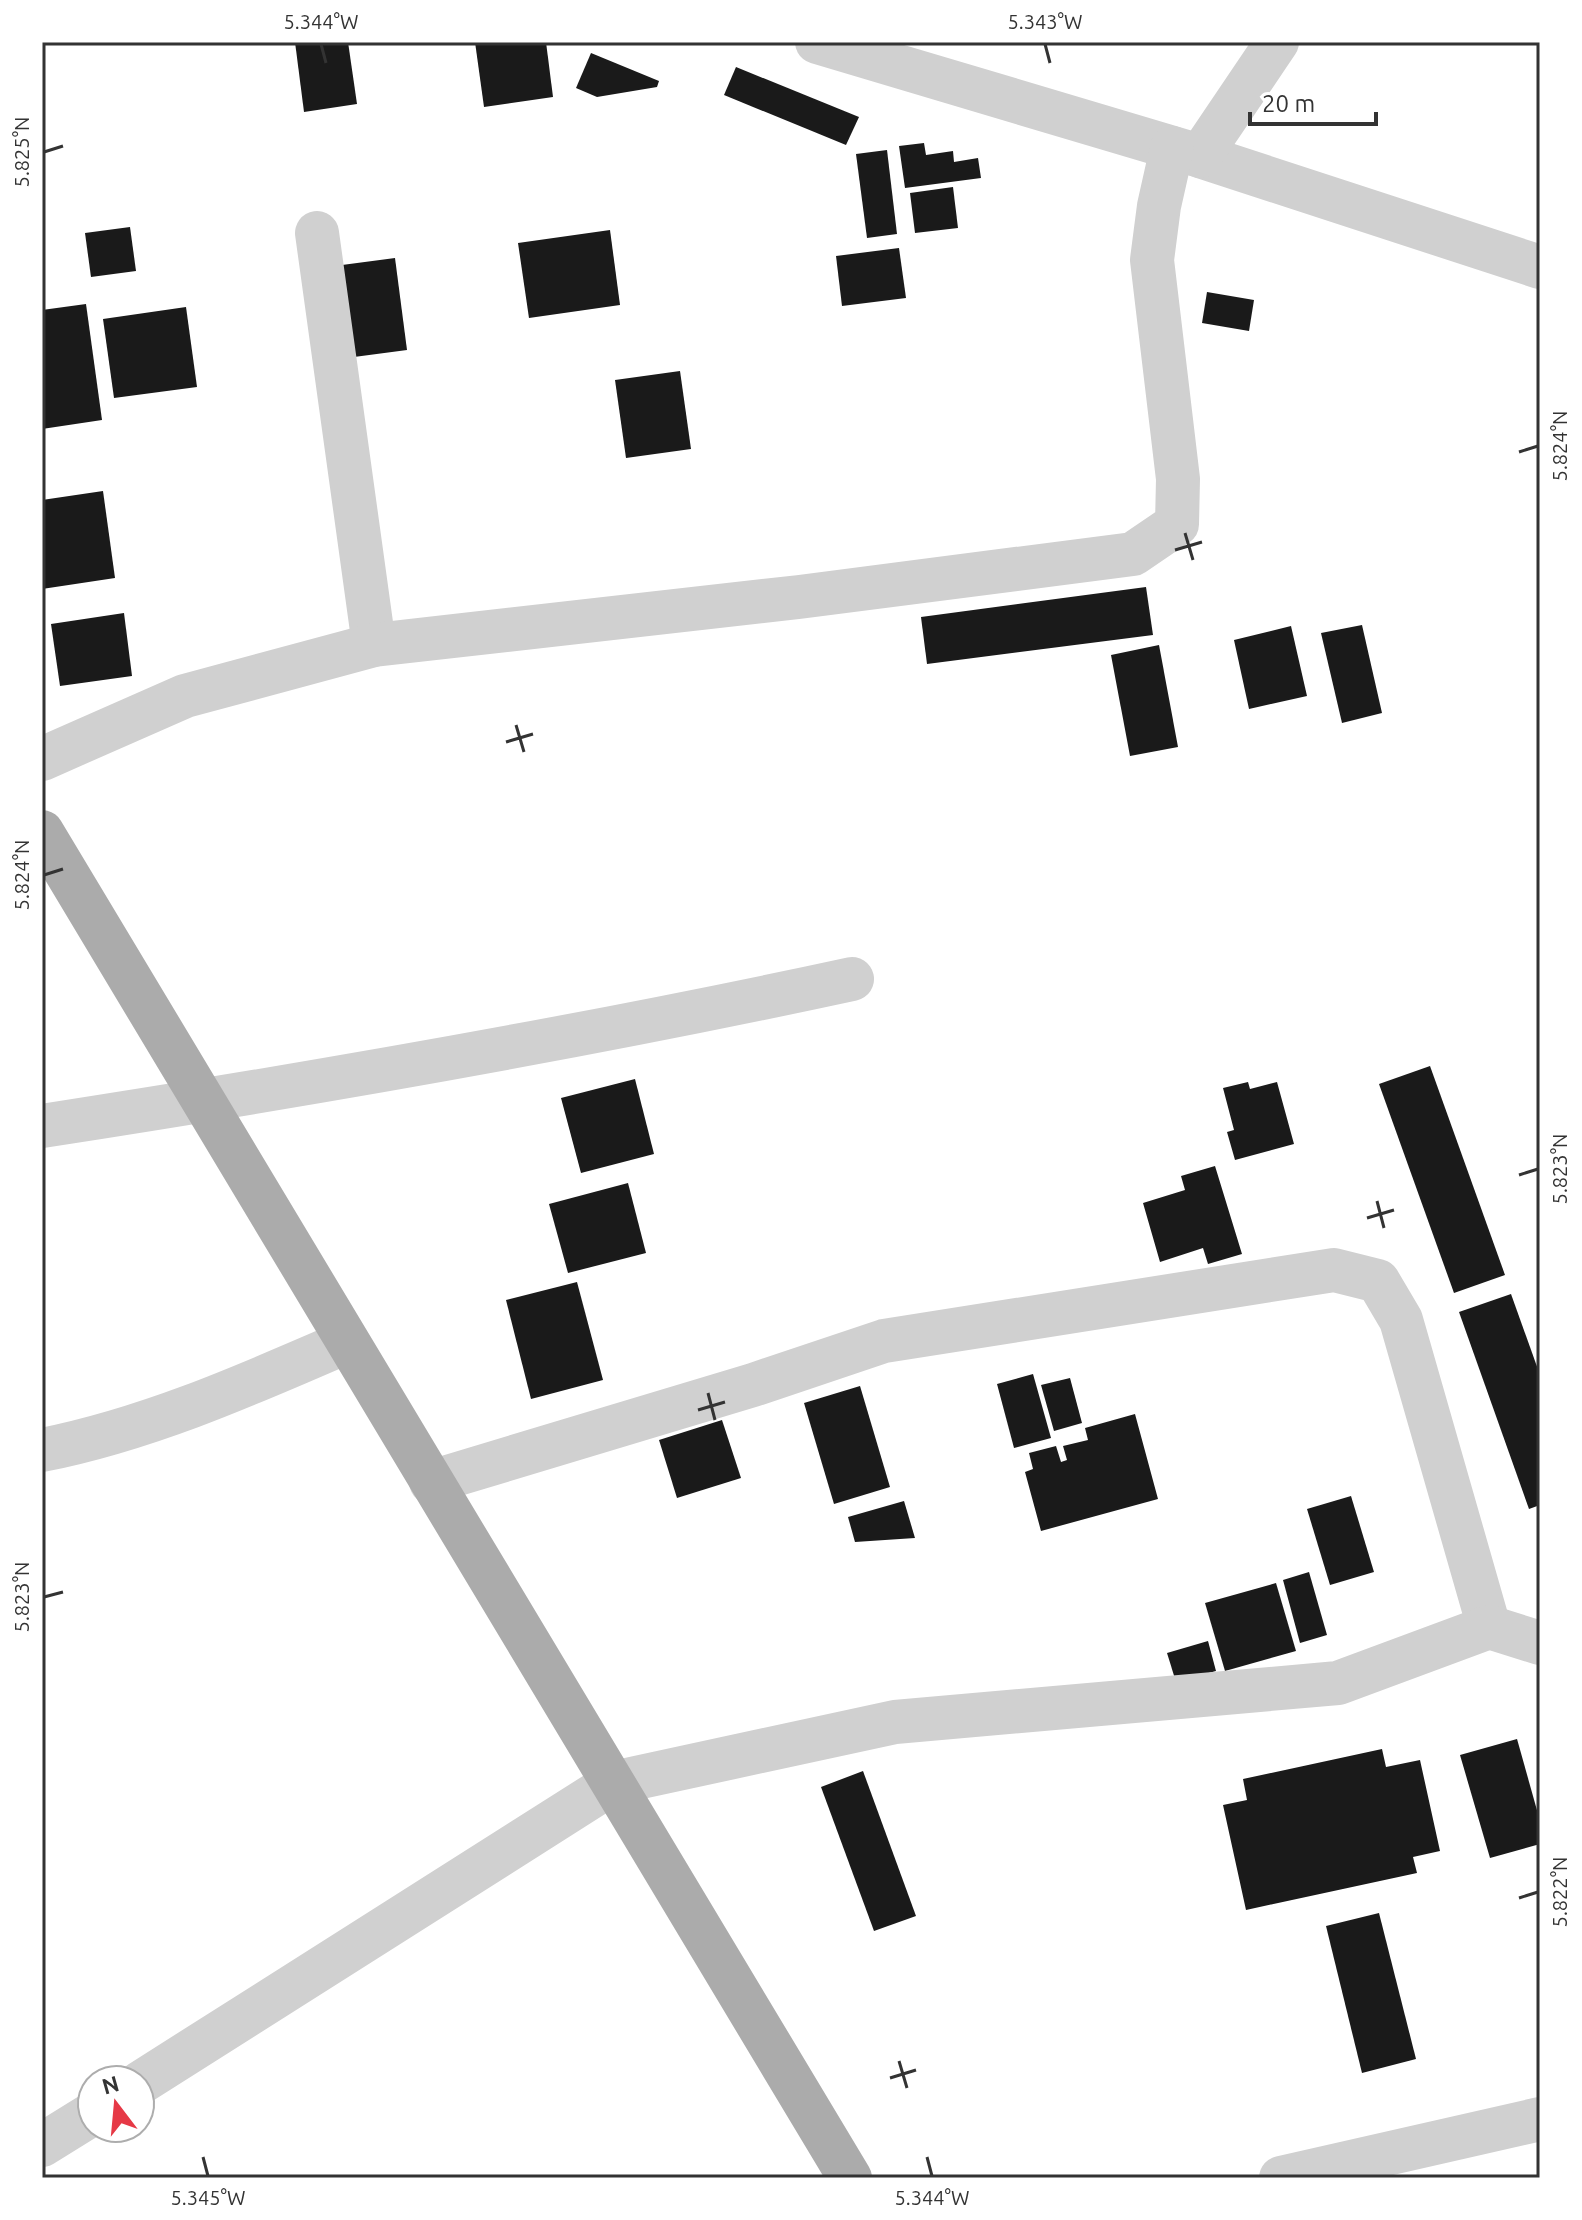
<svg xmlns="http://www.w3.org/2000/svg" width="1582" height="2220" viewBox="0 0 1582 2220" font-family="Ubuntu,sans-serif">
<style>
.building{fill:#1a1a1a}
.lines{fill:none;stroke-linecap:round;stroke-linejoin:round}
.minor{stroke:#d0d0d0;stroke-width:44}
.major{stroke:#ababab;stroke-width:44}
.ticks{fill:none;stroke:#333;stroke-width:3}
.neatline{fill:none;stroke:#333;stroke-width:3}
.ticks-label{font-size:20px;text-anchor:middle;fill:#333}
</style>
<rect width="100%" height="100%" fill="#fff"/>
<g class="building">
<polygon points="295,42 348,42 357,104 304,112"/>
<polygon points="475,42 546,42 553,97 484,107"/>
<polygon points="591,53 659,81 657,87 597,97 576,88"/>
<polygon points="736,67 859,117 846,145 724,95"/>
<polygon points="924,143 926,155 953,151 954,162 978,158 981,178 905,188 899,146"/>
<polygon points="887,150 897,234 867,238 856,154"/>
<polygon points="953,187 958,228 915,233 910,193"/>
<polygon points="130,227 136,271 91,277 85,233"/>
<polygon points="610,230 620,305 529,318 518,243"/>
<polygon points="899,248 906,298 842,306 836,256"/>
<polygon points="395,258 407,350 354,357 342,265"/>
<polygon points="1207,292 1254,300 1249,331 1202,323"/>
<polygon points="86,304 102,420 42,429 42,310"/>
<polygon points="186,307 197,387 114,398 103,319"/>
<polygon points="680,371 691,449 626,458 615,380"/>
<polygon points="103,491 115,578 42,589 42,500"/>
<polygon points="1146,587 1153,635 927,664 921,617"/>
<polygon points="124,613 132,676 60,686 51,624"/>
<polygon points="1362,625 1382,713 1342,723 1321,633"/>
<polygon points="1291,626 1307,696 1249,709 1234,640"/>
<polygon points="1159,645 1178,747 1130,756 1111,655"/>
<polygon points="1430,1066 1505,1275 1454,1293 1379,1084"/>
<polygon points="635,1079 654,1154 581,1173 561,1098"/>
<polygon points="1248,1082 1250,1089 1277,1082 1294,1144 1235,1160 1227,1132 1234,1130 1223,1088"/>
<polygon points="1215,1166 1242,1254 1208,1264 1203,1248 1160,1262 1143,1203 1185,1190 1181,1176"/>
<polygon points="628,1183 646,1253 568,1273 549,1204"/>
<polygon points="577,1282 603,1380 531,1399 506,1300"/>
<polygon points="1511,1294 1540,1375 1540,1505 1529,1509 1459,1312"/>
<polygon points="1033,1374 1051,1438 1014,1448 997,1384"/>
<polygon points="1070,1378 1082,1423 1054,1431 1041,1385"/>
<polygon points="860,1386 890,1487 834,1504 804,1403"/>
<polygon points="1135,1414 1158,1499 1041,1531 1025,1472 1033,1469 1029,1453 1056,1446 1061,1462 1067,1460 1063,1446 1088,1440 1085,1428"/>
<polygon points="722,1420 741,1478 677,1498 659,1440"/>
<polygon points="1351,1496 1374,1572 1330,1585 1307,1509"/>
<polygon points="904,1501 915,1538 855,1542 848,1517"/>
<polygon points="1309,1572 1327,1635 1300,1643 1283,1580"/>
<polygon points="1276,1583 1296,1651 1225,1671 1205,1603"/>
<polygon points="1208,1641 1216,1671 1176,1682 1167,1653"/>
<polygon points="1517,1739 1540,1821 1540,1844 1490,1858 1460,1755"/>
<polygon points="1382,1749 1386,1767 1420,1760 1440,1851 1413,1857 1417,1873 1246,1910 1223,1805 1247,1800 1243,1779"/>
<polygon points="863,1771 916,1916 874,1931 821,1787"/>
<polygon points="1379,1913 1416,2059 1362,2073 1326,1926"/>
</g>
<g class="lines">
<g class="minor">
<polyline points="817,42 1200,156 1540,267"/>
<polyline points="1200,156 1277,42"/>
<polyline points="317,233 374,645"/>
<polyline points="42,759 185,696 374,645 799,597 1133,554 1177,524 1178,479 1152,260 1159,206 1172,148"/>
<path d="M42,1126C313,1084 584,1037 852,979"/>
<path d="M42,1450C148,1429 247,1385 346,1342"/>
<polyline points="431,1482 753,1385 884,1341 1334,1270 1378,1281 1401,1320 1489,1627"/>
<polyline points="140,2083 613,1783 895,1722 1338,1683 1489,1627 1540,1643"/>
<polyline points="42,2145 92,2114"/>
<polyline points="1281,2178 1540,2119"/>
</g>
<polyline class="major" points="42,832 850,2178"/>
</g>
<path class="ticks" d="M321,44L326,63M1045,44L1050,63M44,152L63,146M1519,452L1538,446M1185,533L1193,560M1175,550L1202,542M516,725L524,752M506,742L533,734M44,875L63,869M1519,1175L1538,1169M1377,1201L1384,1228M1367,1218L1394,1210M708,1393L715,1420M698,1410L725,1402M44,1597L63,1592M1519,1898L1538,1892M899,2061L907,2088M890,2078L916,2070M203,2157L208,2176M927,2157L932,2176"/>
<rect width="1582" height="2220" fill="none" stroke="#ffffff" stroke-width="88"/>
<g transform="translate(116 2104) rotate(344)"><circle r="38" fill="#ffffff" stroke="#adadad" stroke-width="2"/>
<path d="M0-6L14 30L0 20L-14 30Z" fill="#e63946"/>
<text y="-12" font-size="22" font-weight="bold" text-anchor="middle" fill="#333333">N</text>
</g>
<path d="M1250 112v12h126v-12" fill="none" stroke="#333333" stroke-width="4"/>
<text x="1262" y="112" font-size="24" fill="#333333" stroke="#ffffff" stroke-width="6" paint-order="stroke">20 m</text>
<rect x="44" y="44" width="1494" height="2132" class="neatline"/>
<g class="ticks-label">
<text x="321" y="29">5.344°W</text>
<text x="1045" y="29">5.343°W</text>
<text transform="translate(22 152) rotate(-90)" y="7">5.825°N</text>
<text transform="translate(1560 446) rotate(-90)" y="7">5.824°N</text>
<text transform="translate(22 875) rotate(-90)" y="7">5.824°N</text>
<text transform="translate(1560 1169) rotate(-90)" y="7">5.823°N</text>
<text transform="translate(22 1597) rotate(-90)" y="7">5.823°N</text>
<text transform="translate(1560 1892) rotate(-90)" y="7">5.822°N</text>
<text x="208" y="2205">5.345°W</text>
<text x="932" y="2205">5.344°W</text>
</g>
</svg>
